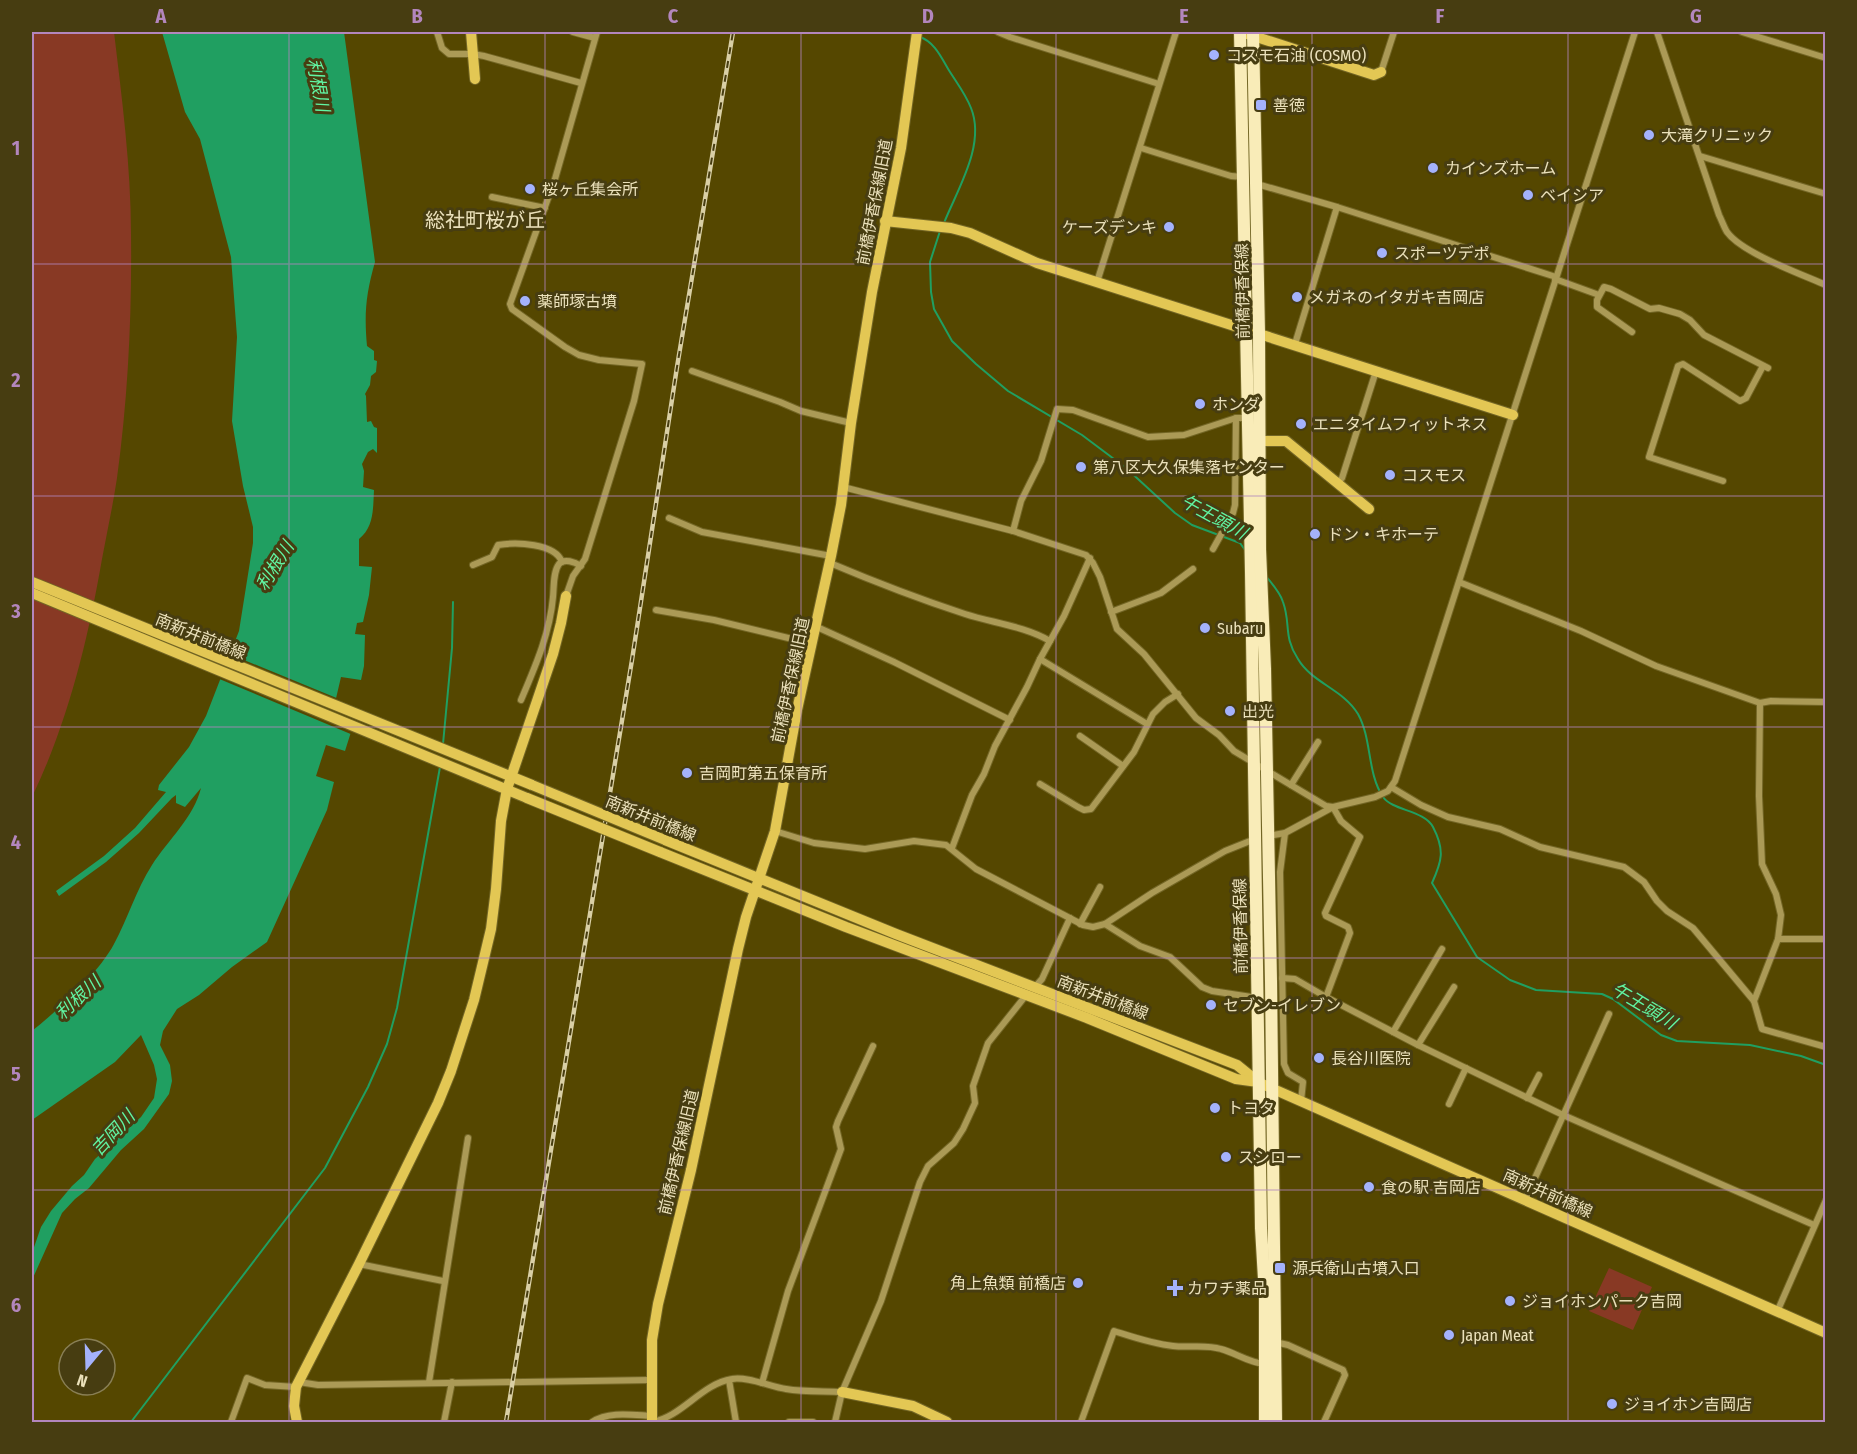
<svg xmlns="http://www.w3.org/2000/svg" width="1857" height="1454" viewBox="0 0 1857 1454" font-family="'Fira Sans Condensed','Noto Sans JP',sans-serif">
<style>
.green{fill:#883924}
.water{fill:#209f61}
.pier{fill:#554700}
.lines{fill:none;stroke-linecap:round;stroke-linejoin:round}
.stream{stroke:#209f61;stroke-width:2}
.street-casing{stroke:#736625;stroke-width:8}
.secondary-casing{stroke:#736625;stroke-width:12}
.primary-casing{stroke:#736625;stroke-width:14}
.street{stroke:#ab9a56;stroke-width:6}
.secondary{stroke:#e3c754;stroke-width:10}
.primary{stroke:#f9ecb8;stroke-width:12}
.rail-casing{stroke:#d9cfa5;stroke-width:4.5}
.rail{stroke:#473d11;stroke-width:2;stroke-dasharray:7;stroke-linecap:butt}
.secondary-bridge-casing{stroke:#736625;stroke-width:12;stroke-linecap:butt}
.secondary-bridge{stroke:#e3c754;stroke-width:10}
.grid{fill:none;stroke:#b386bd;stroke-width:1.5;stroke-opacity:0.55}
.poi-dot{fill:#a4b2fc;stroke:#473d11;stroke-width:2}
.labels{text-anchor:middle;stroke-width:6;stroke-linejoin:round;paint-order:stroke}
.poi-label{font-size:16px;fill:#ebe1bb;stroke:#473d11;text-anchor:start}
.street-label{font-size:16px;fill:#ebe1bb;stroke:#473d11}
.water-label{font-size:18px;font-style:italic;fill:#61f5a3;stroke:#473d11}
.quarter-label{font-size:20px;fill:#ebe1bb;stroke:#473d11}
.neatline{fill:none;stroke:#b386bd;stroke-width:2}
.grid-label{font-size:20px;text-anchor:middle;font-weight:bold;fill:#b386bd}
</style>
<rect width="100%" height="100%" fill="#554700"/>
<g class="green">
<path d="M32,32H114C122,99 131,167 131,234C132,315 128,398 117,478C113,505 107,532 102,559C88,640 68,722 32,797Z"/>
<polygon points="1609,1268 1652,1287 1633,1330 1589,1311"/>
</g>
<path class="water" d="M162,32H344L375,262C366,294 364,313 367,346L374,351V360L377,361L376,372L371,376L370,385L365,394L366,396L367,422L371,421L374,427L377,428V453L373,449L368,452L362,464L364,471L363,487L374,490C373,509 374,527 359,539V566L372,567L369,595L363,622L357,623L355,634L365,635L364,666L361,680L341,677L334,707L351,732L345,751L326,745L316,776L334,782L327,810L267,942L232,967L199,995L177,1009L163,1031L160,1045L170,1065L172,1081L169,1094L144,1129L121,1150L89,1188L75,1199L62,1213L32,1280V1253L41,1227L51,1211L72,1186L84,1175L95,1159L141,1117L154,1098L157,1079L154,1065L141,1035L115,1062L32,1120V1031C58,1010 98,974 114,944C128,918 136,890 152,865C168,840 194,817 201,788L185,807L176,803V795L172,798L139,833L106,862L59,896L56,891L104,856L135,828L166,792L158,790L159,785L189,747L206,716L239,631L253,543V527L243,486L232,421L237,337L231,257L200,139L185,112Z"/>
<polygon class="pier" points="227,653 339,699 338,705 358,713 353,735 217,678"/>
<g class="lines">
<g class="stream">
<path d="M920,37C935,42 942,59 950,72C957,83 966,95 971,108C986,145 957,190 944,223"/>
<polyline points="940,231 930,262 931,292 934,309 952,341 976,364 1008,391 1082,435 1126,468 1175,513 1192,525 1240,543 1245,550"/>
<path d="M1265,575C1272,584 1280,592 1283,602C1291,624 1283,636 1298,659C1312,683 1343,689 1358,714C1372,739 1367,773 1383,797C1393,811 1424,810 1433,827C1445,850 1442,861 1432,883L1477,957L1510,980L1536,990L1602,994L1613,999L1661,1035L1677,1041L1750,1045L1801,1056L1826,1065"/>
<polyline points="443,744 452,648 453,602"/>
<polyline points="131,1422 325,1168 368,1087 387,1044 397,1008 440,767"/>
</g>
<g class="street-casing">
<g id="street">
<polyline points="437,32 442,48 449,54 473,54 484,56 581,83"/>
<polyline points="573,32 595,38"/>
<polyline points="998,32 1010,37 1159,84"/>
<path d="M1657,32L1719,215C1722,221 1724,227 1727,232C1742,253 1801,274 1826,285"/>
<polyline points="1742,32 1826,58"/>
<polyline points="1381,72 1394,32"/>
<polyline points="1141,148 1231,176 1243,177"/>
<polyline points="1700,156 1826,194"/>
<polyline points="1257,184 1337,207 1556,277"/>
<polyline points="492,197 545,208"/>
<polyline points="1555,279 1599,295"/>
<polyline points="1097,282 1176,32"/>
<polyline points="1632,332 1597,307 1597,300 1604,287 1611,289 1650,309 1659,308 1680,314 1690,320 1704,335 1768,368"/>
<polyline points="1295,344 1337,207"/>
<polyline points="692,371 780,402 801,411 851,423"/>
<polyline points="1723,481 1649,457 1678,366 1683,364 1740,401 1746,398 1763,366"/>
<polyline points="1338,483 1342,478 1376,371"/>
<polyline points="843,487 1013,531 1086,555 1093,563 1100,577 1117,629 1144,654 1196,718 1219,735 1234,751 1326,806 1333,807 1341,821 1360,837 1325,913 1326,916 1348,927 1350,933 1326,997 1295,979 1282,978"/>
<polyline points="669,518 702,532 831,556"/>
<polyline points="1013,531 1021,501 1041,461 1057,409 1073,410 1148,437 1184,435 1236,418 1247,418"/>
<polyline points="1213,549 1233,513 1235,505 1236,418"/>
<path d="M830,563C875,582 919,599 965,614C993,623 1024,626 1050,641"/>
<path d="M473,565L492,557L498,545C516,542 555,543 562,562"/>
<polyline points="1459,582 1581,631 1656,666 1760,703 1771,701 1826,702"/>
<polyline points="566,596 573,576 585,559 634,401 642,364 599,360 579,355 565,347 512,309 510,304 555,179 597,32"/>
<polyline points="656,610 714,620 813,644"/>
<polyline points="1111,612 1161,593 1193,569"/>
<polyline points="817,627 894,662 1010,720"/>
<polyline points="1040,659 1147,724"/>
<path d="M521,700C535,667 550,633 553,597C554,587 553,572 559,564C564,558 575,562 581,566"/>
<polyline points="1760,703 1759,796 1762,864 1776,894 1781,915 1778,939"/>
<polyline points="1080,736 1123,766"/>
<polyline points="1040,784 1078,807 1084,810 1091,809 1134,752 1153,714 1165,702 1178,694"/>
<polyline points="1291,785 1318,742"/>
<polyline points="1391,787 1421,805 1448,817 1500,829 1540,847 1624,867 1644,882 1657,901 1667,911 1693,928 1754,1001 1778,939 1826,939"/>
<polyline points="775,831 814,843 865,849 914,841 946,845 976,869 1083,925 1093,927 1105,924 1152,893 1225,851 1255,839"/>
<polyline points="1285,833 1280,872 1284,1064 1288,1073 1303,1082 1301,1101"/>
<polyline points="1268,836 1285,833 1333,807 1375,797 1388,791 1395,781 1635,32"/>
<polyline points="952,848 972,795 984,774 995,746 1027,687 1040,659 1064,616 1090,558"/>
<polyline points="1080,924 1100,887"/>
<polyline points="1105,924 1140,946 1170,957 1202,987 1212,991 1258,998"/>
<polyline points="1035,987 1042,979 1070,918"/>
<polyline points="1326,997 1418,1045 1563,1115 1814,1225"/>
<polyline points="1754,1001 1762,1029 1826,1047"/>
<polyline points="1393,1032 1442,949"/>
<polyline points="1418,1045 1454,987"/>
<polyline points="1527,1098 1539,1075"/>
<polyline points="1449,1104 1466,1068"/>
<polyline points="1525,1200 1609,1014"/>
<polyline points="359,1264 443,1281"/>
<polyline points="1777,1312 1826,1200"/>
<polyline points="1275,1342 1288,1345 1343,1370 1345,1375 1324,1422"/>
<polyline points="729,1380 736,1422"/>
<polyline points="299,1382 318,1385 651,1380"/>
<polyline points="429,1382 468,1138"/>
<polyline points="762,1383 788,1291 841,1149 836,1127 838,1121 873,1046"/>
<polyline points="231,1422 247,1378 265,1385 296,1387"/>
<polyline points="444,1422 452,1382"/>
<path d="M592,1422C609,1411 632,1415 652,1416"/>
<path d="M652,1422C682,1417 701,1384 732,1379C747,1376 771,1387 786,1389C804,1392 823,1391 842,1392"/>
<polyline points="789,1422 813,1422"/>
<polyline points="835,1422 842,1392 881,1301 920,1182 928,1166 954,1143 963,1129 975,1103 973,1086 988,1043 1027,994"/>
<path d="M1081,1422L1114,1331C1133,1337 1153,1344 1173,1346C1189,1348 1205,1344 1221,1349C1236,1353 1249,1363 1265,1364"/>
</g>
</g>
<g class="secondary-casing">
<g id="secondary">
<polyline points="471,32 475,79"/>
<polyline points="1241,32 1374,75 1381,72"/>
<polyline points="885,221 951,228 970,233 1037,263 1513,415"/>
<polyline points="1260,441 1286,441 1369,509"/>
<polyline points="32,582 532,785"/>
<polyline points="32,593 527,798"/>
<polyline points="665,840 896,934 1237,1065 1258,1082 1271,1088 1826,1333"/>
<polyline points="660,852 846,927 1087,1018 1236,1079 1258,1082"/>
<polyline points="842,1392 913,1406 947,1422"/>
<polyline points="297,1422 294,1406 296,1387 359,1264 438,1103 451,1071 474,1000 491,929 496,889 501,821 507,789 553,654 561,623 566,596"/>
<polyline points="652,1422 652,1340 658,1304 691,1170 738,949 746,917 775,831 797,710 831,556 841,505 851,423 872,292 901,148 917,32"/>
</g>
</g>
<g class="primary-casing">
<g id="primary">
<polyline points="1240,32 1251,572 1261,1228 1265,1296 1265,1422"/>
<polyline points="1253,32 1259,333 1260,549 1265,669 1271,981 1276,1422"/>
</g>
</g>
<use href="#street" class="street"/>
<use href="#secondary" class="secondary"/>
<use href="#primary" class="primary"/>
<g class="rail-casing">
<polyline id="rail" points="506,1422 632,660 677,367 733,32"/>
</g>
<use href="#rail" class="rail"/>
<g class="secondary-bridge-casing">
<g id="secondary-bridge">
<polyline points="532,785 665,840"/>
<polyline points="527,798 660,852"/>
</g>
</g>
<use href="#secondary-bridge" class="secondary-bridge"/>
</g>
<path class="grid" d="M289,32V1422M545,32V1422M801,32V1422M1056,32V1422M1312,32V1422M1568,32V1422M32,264H1826M32,496H1826M32,727H1826M32,958H1826M32,1190H1826"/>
<g class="poi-dot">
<circle cx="1214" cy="55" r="6"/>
<rect x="1255" y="99" width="12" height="12" rx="3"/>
<circle cx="1649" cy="135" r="6"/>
<circle cx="1433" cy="168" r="6"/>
<circle cx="530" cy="189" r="6"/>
<circle cx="1528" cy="195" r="6"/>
<circle cx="1169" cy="227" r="6"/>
<circle cx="1382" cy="253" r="6"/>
<circle cx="1297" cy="297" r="6"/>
<circle cx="525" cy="301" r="6"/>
<circle cx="1200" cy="404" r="6"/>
<circle cx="1301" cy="424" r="6"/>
<circle cx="1081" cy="467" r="6"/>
<circle cx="1390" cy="475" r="6"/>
<circle cx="1315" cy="534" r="6"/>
<circle cx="1205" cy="628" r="6"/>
<circle cx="1230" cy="711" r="6"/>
<circle cx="687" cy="773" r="6"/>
<circle cx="1211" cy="1005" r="6"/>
<circle cx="1319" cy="1058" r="6"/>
<circle cx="1215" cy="1108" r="6"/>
<circle cx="1226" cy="1157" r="6"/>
<circle cx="1369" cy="1187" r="6"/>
<rect x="1274" y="1262" width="12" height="12" rx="3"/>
<circle cx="1078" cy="1283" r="6"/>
<path d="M1172 1279h6v6h6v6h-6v6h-6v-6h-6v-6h6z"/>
<circle cx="1510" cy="1301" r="6"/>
<circle cx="1449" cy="1335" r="6"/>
<circle cx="1612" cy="1404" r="6"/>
</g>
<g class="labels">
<g class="poi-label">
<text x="1226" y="61">コスモ石油 (COSMO)</text>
<text x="1273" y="111">善徳</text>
<text x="1661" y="141">大滝クリニック</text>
<text x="1445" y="174">カインズホーム</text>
<text x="542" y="195">桜ヶ丘集会所</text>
<text x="1540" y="201">ベイシア</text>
<text x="1157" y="233" text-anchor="end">ケーズデンキ</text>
<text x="1394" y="259">スポーツデポ</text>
<text x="1309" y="303">メガネのイタガキ吉岡店</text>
<text x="537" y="307">薬師塚古墳</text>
<text x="1212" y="410">ホンダ</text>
<text x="1313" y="430">エニタイムフィットネス</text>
<text x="1093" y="473">第八区大久保集落センター</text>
<text x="1402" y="481">コスモス</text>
<text x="1327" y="540">ドン・キホーテ</text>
<text x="1217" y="634">Subaru</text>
<text x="1242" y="717">出光</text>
<text x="699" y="779">吉岡町第五保育所</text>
<text x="1223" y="1011">セブン-イレブン</text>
<text x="1331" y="1064">長谷川医院</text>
<text x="1227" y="1114">トヨタ</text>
<text x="1238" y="1163">スシロー</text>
<text x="1381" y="1193">食の駅 吉岡店</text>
<text x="1292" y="1274">源兵衛山古墳入口</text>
<text x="1066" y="1289" text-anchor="end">角上魚類 前橋店</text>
<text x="1187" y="1294">カワチ薬品</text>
<text x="1522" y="1307">ジョイホンパーク吉岡</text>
<text x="1461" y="1341">Japan Meat</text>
<text x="1624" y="1410">ジョイホン吉岡店</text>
</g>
<g class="street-label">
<text transform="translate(874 202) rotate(-79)" y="6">前橋伊香保線旧道</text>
<text transform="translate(1242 291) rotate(-91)" y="6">前橋伊香保線</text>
<text transform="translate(201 636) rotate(22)" y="6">南新井前橋線</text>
<text transform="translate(790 680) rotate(-78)" y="6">前橋伊香保線旧道</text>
<text transform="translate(651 818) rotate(22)" y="6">南新井前橋線</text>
<text transform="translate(1240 926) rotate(-91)" y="6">前橋伊香保線</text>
<text transform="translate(1103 997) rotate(21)" y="6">南新井前橋線</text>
<text transform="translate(678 1152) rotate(-77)" y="6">前橋伊香保線旧道</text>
<text transform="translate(1548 1193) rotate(24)" y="6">南新井前橋線</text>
</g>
<g class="water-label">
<text transform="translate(318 85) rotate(79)" y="6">利根川</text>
<text transform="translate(1214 517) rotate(29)" y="6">午王頭川</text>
<text transform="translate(275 566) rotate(-58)" y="6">利根川</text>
<text transform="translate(78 998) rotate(-43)" y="6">利根川</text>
<text transform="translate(1644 1006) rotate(31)" y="6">午王頭川</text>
<text transform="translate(113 1133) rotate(-47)" y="6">吉岡川</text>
</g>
<g class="quarter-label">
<text x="485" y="227">総社町桜が丘</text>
</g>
</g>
<rect width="1857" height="1454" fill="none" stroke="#473d11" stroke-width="66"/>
<g transform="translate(87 1367) rotate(199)"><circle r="28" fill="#473d11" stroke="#897f55" stroke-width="1.5"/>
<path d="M0-4.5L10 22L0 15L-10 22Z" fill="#a4b2fc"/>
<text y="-9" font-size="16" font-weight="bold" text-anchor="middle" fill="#ebe1bb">N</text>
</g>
<rect x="33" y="33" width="1791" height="1388" class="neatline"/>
<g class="grid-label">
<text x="161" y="23">A</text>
<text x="417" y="23">B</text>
<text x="673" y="23">C</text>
<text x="928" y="23">D</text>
<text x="1184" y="23">E</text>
<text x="1440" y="23">F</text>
<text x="1696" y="23">G</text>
<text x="16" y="155">1</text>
<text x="16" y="387">2</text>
<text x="16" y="618">3</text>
<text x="16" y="849">4</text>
<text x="16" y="1081">5</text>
<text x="16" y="1312">6</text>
</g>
</svg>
